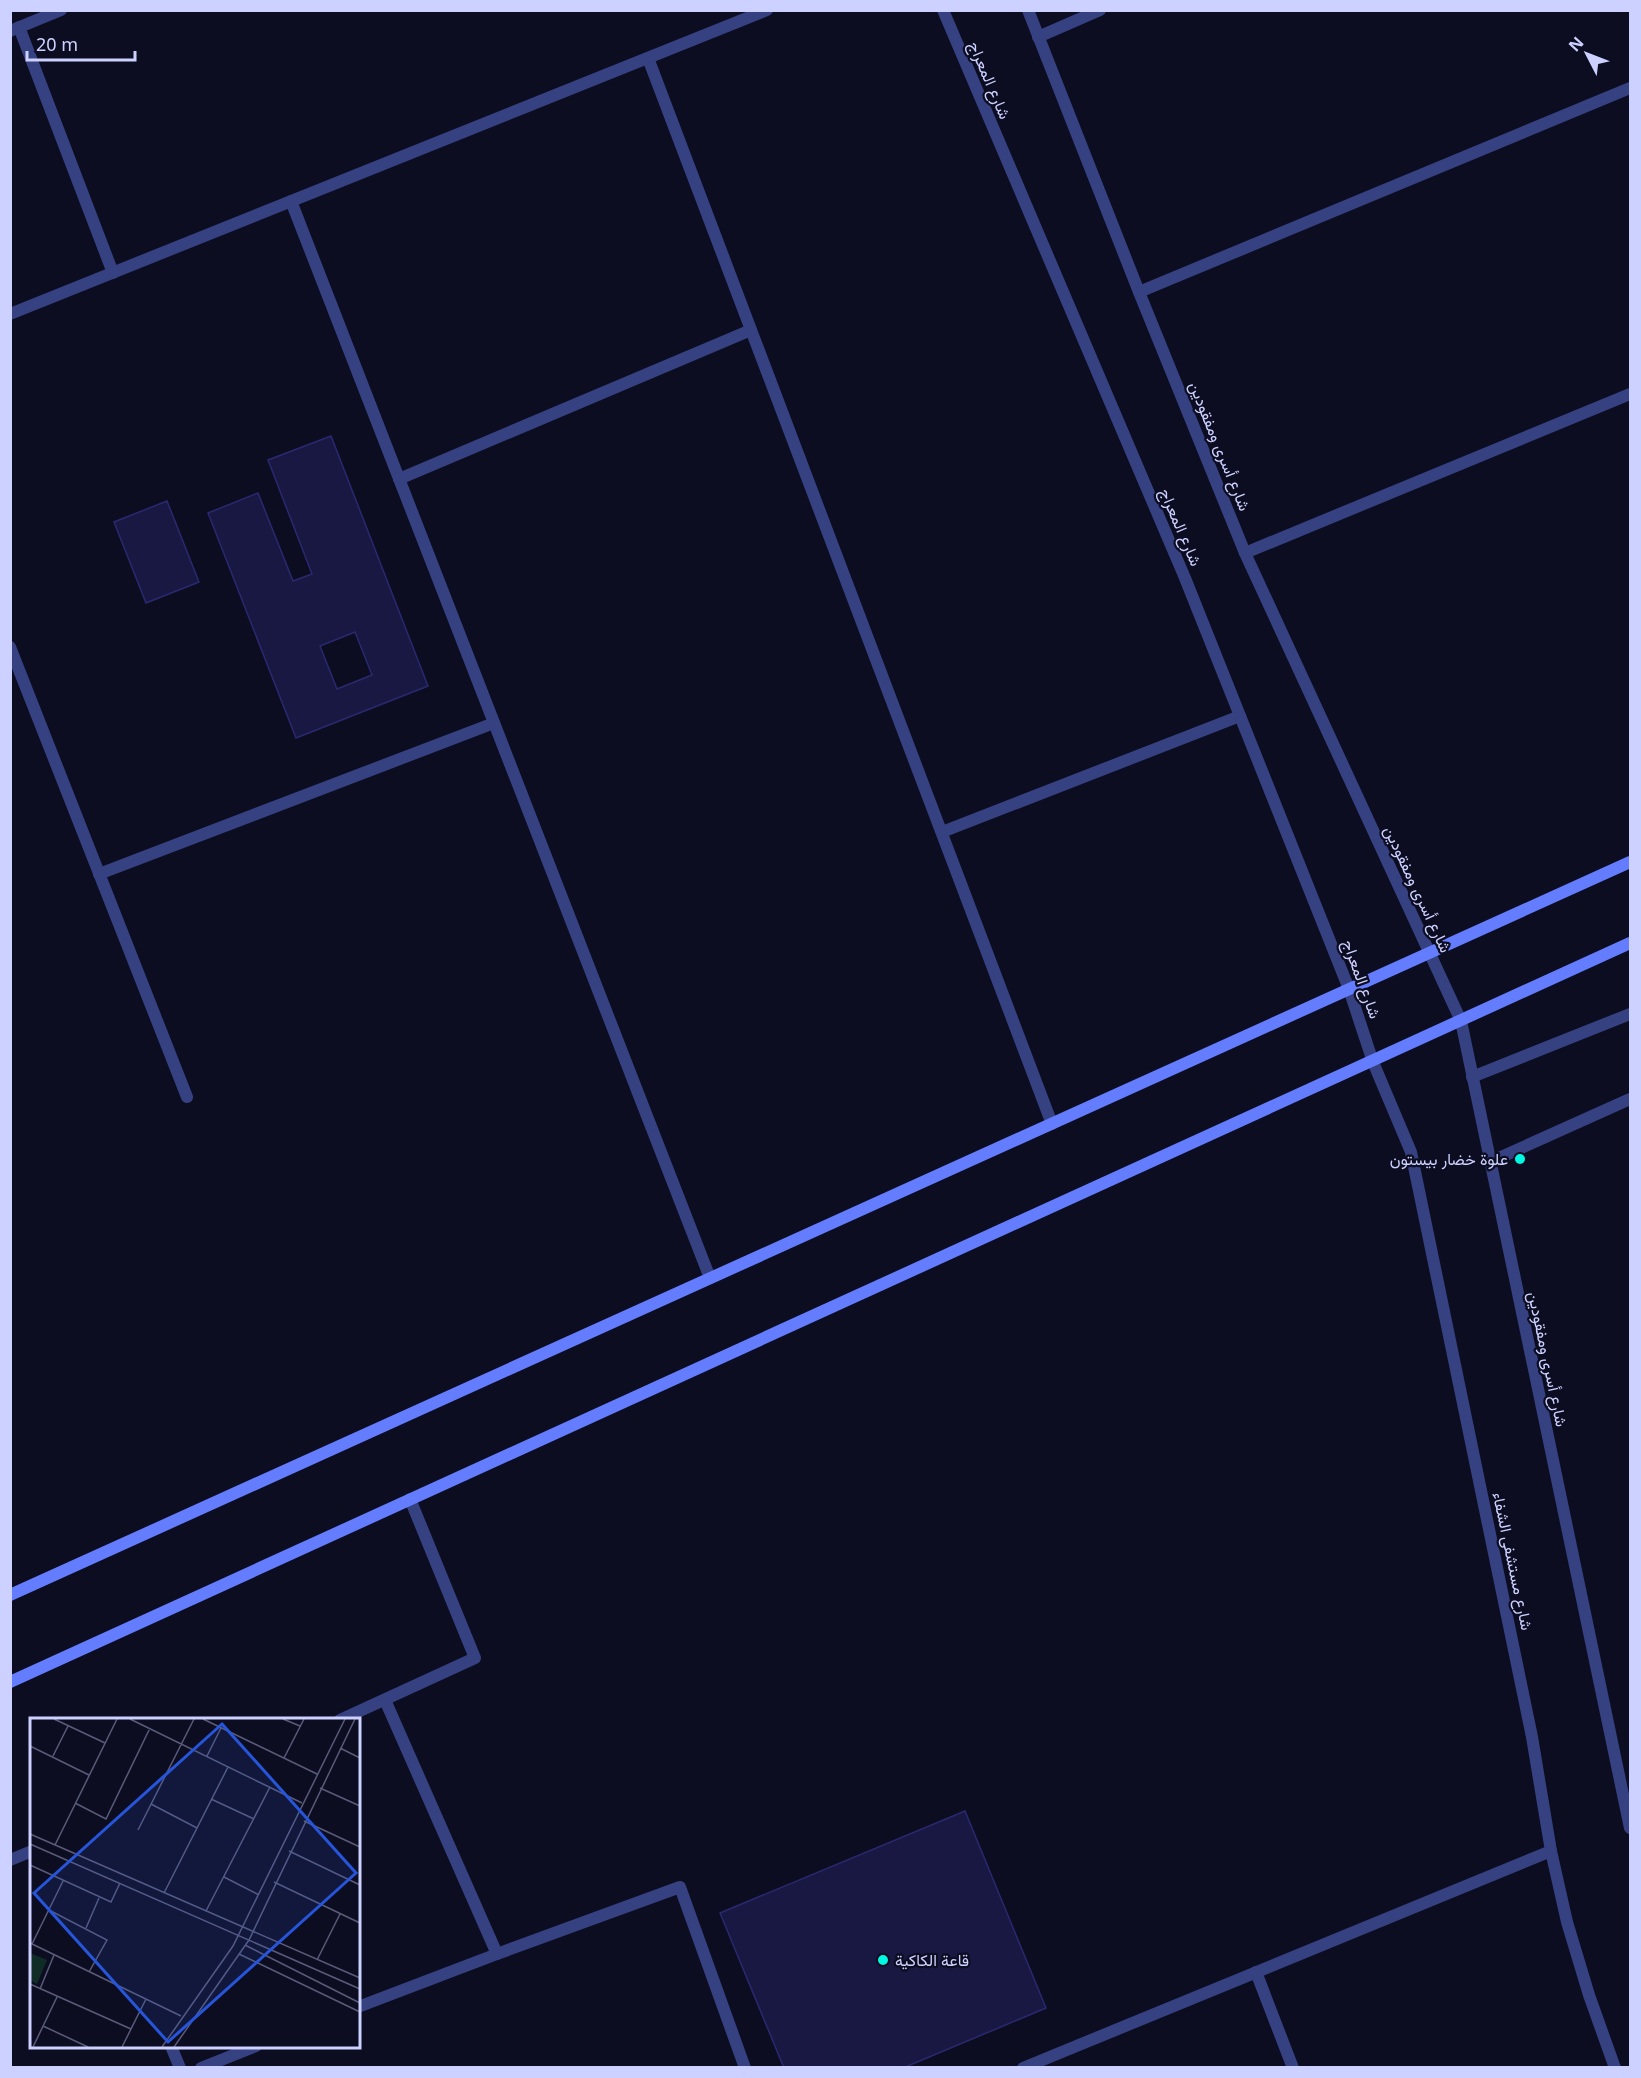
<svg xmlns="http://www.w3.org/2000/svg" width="1641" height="2078" viewBox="0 0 1641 2078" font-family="'Noto Sans',Vazirmatn,sans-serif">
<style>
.building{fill:#191843;stroke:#2a2970;stroke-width:1.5;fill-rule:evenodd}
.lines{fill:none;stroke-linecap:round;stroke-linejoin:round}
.minor{stroke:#364182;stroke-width:12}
.tertiary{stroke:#364182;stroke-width:12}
.secondary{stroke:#647dff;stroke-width:12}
.poi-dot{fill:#00f8e3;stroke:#0d0d22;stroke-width:2}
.labels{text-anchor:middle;stroke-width:4.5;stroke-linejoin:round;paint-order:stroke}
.street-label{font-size:16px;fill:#cdd1ff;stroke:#0d0d22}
.poi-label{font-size:16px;fill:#cdd1ff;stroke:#0d0d22;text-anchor:end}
.inset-road{fill:none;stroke:#5a5b7a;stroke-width:1.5}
.view{fill:#2655da;fill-opacity:0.15;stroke:#2655da;stroke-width:3}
.inset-edge{fill:none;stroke:#cdd1ff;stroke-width:3}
</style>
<rect width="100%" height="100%" fill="#0d0d22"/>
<g class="building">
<path d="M331,436L428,686L296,738L208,513L258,493L293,581L312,574L268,460ZM355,632L372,675L337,689L320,646Z"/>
<polygon points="167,501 199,582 146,603 114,522"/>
<polygon points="965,1811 1046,2008 903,2068 784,2068 720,1913"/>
</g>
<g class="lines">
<g class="minor">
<polyline points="19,27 113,273"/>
<polyline points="10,31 61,10"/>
<polyline points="1038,37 1100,10"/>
<polyline points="648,58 1052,1124"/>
<polyline points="291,201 710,1278"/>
<polyline points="1139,292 1630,88"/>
<polyline points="10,314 767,10"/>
<polyline points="399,479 751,330"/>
<polyline points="1245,553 1630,394"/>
<polyline points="10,647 187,1097"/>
<polyline points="942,832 1240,716"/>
<polyline points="99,874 494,723"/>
<polyline points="385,1700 497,1954"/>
<polyline points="340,1720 475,1658 410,1499"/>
<polyline points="10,1860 32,1851"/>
<polyline points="1256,1972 1293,2068"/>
<polyline points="358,2007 497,1954 680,1887 745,2068"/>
<polyline points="171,2046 180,2068"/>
<polyline points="201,2068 256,2046"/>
</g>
<g class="tertiary">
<polyline points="943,10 1185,578 1349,989 1373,1062 1411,1152 1532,1737 1551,1851 1567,1922 1589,1995 1615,2068"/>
<polyline points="1028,10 1139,292 1245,553 1461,1021 1630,1828"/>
<polyline points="1472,1077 1630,1014"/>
<polyline points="1490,1162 1630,1099"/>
<polyline points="1023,2068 1551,1851"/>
</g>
<g class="secondary">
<polyline points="10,1595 1630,862"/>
<polyline points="10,1682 1630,943"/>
</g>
</g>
<g class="poi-dot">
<circle cx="1520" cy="1159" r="6"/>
<circle cx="883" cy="1960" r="6"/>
</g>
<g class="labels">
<g class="street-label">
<text transform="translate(990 80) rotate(67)" y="6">شارع المعراج</text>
<text transform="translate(1220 446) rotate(68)" y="6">شارع أسرى ومفقودين</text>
<text transform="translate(1181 527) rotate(67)" y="6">شارع المعراج</text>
<text transform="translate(1418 889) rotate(65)" y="6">شارع أسرى ومفقودين</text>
<text transform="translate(1362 979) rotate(70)" y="6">شارع المعراج</text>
<text transform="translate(1548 1359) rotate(78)" y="6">شارع أسرى ومفقودين</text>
<text transform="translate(1513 1561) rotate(78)" y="6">شارع مستشفى الشفاء</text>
</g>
<g class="poi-label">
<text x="1508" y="1165">علوة خضار بيستون</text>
<text x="895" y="1966" text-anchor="start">قاعة الكاكية</text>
</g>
</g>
<g transform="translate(30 1718)">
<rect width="330" height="330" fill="#0d0d22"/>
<path d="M0,235L17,242L7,266L0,262Z" fill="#0f2c26"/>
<path class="inset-road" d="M24,1L75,25M100,1L272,85M173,1L287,56M253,1L270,8M0,28L59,57M310,30L330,40M23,38L38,8M177,38L191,10M254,40L274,1M290,70L330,88M181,81L224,101M45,85L76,101L120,10M121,86L167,110M274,103L330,129M108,112L164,1M0,116L330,260M0,126L330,271M25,127L87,1M259,133L330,167M0,147L81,184L90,165M194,159L229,177M244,164L330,205M134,175L198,49M19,192L77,222L59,254M176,193L240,69M56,210L69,180M0,225L151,298M2,226L33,163M215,227L330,285M209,236L330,294M287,242L310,196M0,266L101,311M10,271L24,237M13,308L58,329M3,329L27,279M92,329L116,281M132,329L203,228L315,1M144,329L219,222L325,1"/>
<path class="view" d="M192,6L326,155L138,324L4,175Z"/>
<rect width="330" height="330" class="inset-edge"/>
</g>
<rect width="1641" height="2078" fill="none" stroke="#cdd1ff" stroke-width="24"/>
<g transform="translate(1587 54) rotate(312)" stroke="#0d0d22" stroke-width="4.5" paint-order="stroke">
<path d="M0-4.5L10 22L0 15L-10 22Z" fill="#cdd1ff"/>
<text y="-9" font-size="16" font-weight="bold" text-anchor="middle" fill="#cdd1ff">N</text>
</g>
<path d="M27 51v9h108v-9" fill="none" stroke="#cdd1ff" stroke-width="3"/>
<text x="36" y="51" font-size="18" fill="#cdd1ff" stroke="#0d0d22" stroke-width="4.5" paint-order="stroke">20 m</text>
</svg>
